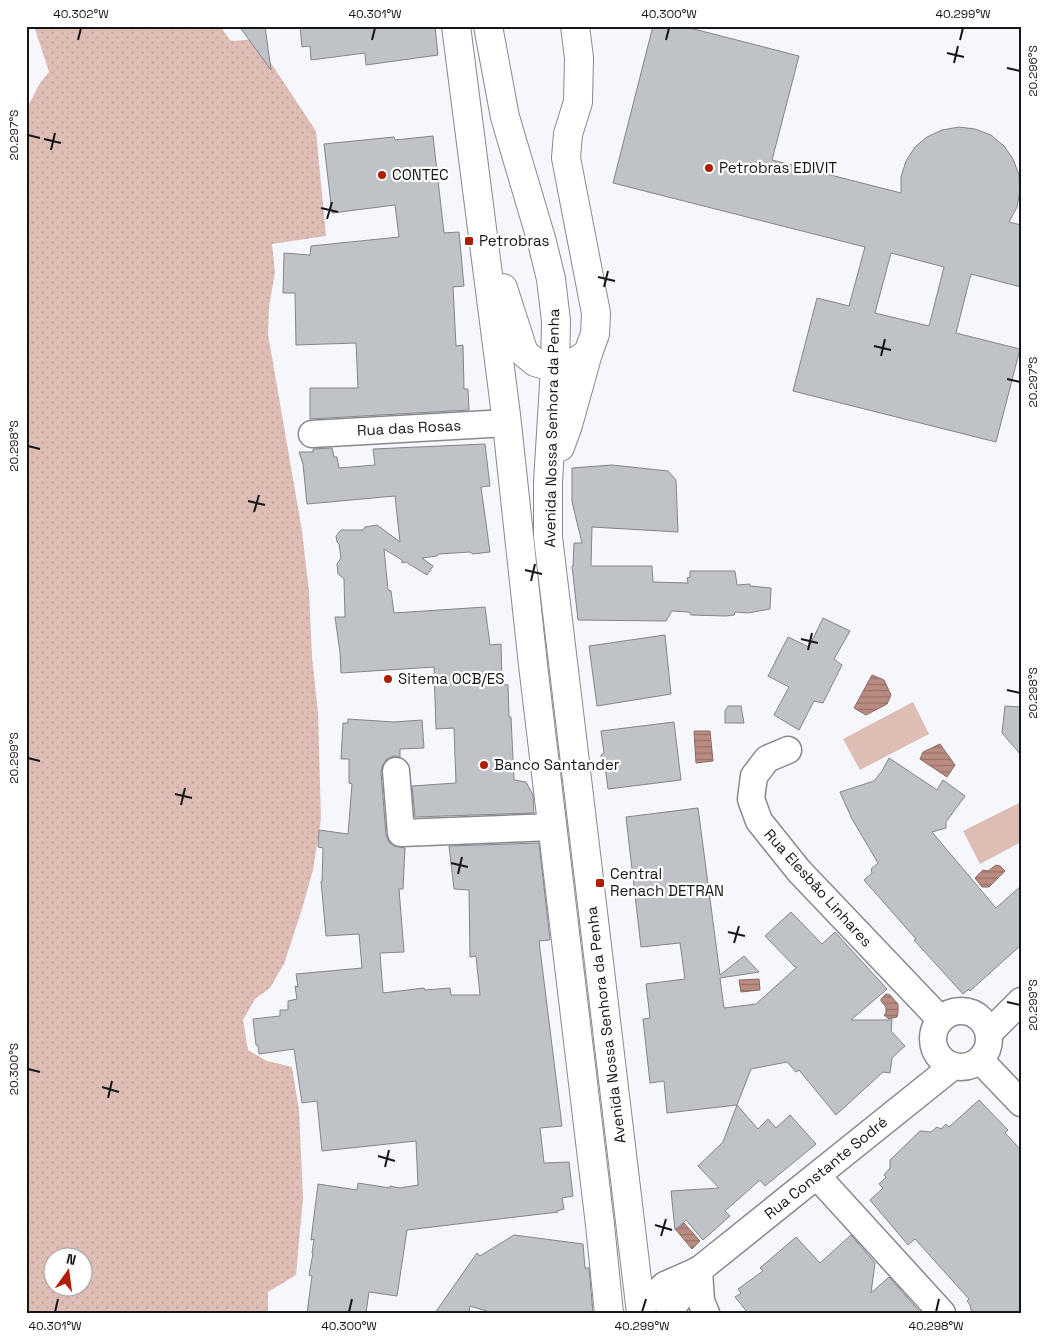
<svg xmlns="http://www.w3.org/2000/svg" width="1047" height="1339" viewBox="0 0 1047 1339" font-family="'Space Grotesk',sans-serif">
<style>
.grass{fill:url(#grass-dots);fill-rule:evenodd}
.garden{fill:#debdb5}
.water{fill:url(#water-rules);stroke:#896962}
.building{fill:#bfc2c7;stroke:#83858a;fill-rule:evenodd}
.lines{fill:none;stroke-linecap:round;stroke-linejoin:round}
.minor-casing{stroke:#87898e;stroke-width:29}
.major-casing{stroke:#87898e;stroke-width:30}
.minor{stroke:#fff;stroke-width:26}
.major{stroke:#fff;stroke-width:28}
.ticks{fill:none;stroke:#161618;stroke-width:2}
.poi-dot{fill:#ad1f00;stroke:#fff;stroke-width:2}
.labels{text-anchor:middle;stroke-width:4.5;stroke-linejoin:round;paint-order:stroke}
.poi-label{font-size:15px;fill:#161618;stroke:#fff;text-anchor:start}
.street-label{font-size:15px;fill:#161618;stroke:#fff}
.neatline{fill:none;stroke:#161618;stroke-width:2}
.ticks-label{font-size:12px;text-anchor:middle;fill:#161618}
</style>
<defs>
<pattern id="grass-dots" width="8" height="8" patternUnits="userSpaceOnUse" patternTransform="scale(1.25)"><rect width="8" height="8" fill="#debdb5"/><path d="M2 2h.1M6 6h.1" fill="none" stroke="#bea29b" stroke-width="1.8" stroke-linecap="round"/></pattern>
<pattern id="water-rules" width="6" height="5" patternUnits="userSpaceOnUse" patternTransform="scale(1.25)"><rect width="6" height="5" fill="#ba8c81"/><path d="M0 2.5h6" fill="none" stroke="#967169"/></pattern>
</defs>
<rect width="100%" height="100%" fill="#f5f7fc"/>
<path class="grass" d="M34,26H220L230,40L234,41L255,39L316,131L326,236L272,244L275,272L269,307L268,334L302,531L309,591L312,657L318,713L321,819L313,870L302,909L284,964L270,988L255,999L243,1020L248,1050L267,1061L292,1067L299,1110L303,1198L296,1275L268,1292V1313H26V110L40,83L49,72ZM52,1256H82V1286H52Z"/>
<g class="garden">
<polygon points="913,702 929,734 860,770 843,739"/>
<polygon points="1021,802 1021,842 980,864 963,831"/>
</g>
<g class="water">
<polygon points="872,675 884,680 891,695 887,704 866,715 854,708"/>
<polygon points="694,731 710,731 713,761 696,763"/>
<polygon points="940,744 955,765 947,777 920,759 923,752"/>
<polygon points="996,865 1000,866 1005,871 989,887 982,887 975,878 983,870 988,871"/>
<polygon points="759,979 760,990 741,992 739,980"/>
<polygon points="886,994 890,995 898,1004 898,1013 897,1017 889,1019 884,1015 886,1013 886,1007 881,1001 881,999"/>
<polygon points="684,1223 700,1241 692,1249 676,1230"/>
</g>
<g class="building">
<polygon points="239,26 265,26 271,70"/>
<polygon points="300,26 435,26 438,55 366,65 365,53 311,60 310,46 302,47"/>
<path d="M653,26H682L799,56L772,160L901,193V177L906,161L915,147L927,137L942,130L959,127L975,129L991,135L1004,146L1013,159L1019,175L1020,191L1017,207L1009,222L1021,225V287L971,274L956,333L1020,349L996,442L793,391L817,298L849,306L865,247L613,183ZM891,253L944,267L929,326L875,313Z"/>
<polygon points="433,136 444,233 459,232 464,286 453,287 456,346 463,345 464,389 468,389 469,410 310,419 310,388 358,388 356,343 296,345 295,293 283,293 284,253 310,255 311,246 399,237 395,205 332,213 324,144 394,137 395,140"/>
<polygon points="485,444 490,486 481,487 490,552 473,554 470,552 439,554 437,556 422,558 433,566 427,575 406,562 402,563 402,560 384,549 388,590 391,591 394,613 485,607 490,645 501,644 502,684 508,685 509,717 511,717 514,780 526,782 533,795 534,813 415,817 412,786 456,783 454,728 436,729 434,667 341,673 340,652 335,617 345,617 344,579 338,574 337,564 341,558 339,544 337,542 336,536 341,530 363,530 365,527 377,525 400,542 395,496 307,504 303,464 299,452 313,452 313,449 332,448 334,457 337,457 339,468 375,465 373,449"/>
<polygon points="612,465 668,471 676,480 678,532 592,527 591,566 652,566 653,582 688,583 687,578 690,577 690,571 735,571 737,585 750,584 750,586 771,588 770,609 748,613 735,612 734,615 726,616 691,615 689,612 672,611 666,621 578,620 572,566 573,566 574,543 582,543 572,502 572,468"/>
<polygon points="823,618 850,631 834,659 842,665 823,703 814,701 799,730 774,715 789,687 768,676 788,637 809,647"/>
<polygon points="665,635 671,694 597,706 589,646"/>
<polygon points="728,706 741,706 744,723 725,723 725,711"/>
<polygon points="1005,706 1021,707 1021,755 1002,733"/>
<polygon points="348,719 394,722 422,720 424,748 400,749 400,757 394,756 387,759 383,764 381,772 386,835 389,842 394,846 405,848 403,889 399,889 404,952 380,953 383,993 424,988 425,990 450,988 451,995 480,995 476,956 470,957 469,890 454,889 449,846 539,843 550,940 539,941 562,1126 540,1128 544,1163 569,1162 573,1196 562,1198 564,1209 557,1211 558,1212 407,1230 397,1296 369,1292 366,1313 307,1313 312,1276 309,1275 313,1253 312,1253 314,1239 311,1240 318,1184 357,1190 358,1183 390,1188 390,1186 400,1188 418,1185 416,1141 322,1151 317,1101 302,1103 294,1049 259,1054 258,1046 256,1045 253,1019 280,1016 280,1010 288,1010 288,1001 297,999 295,986 298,987 296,974 362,968 359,934 326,936 321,881 322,881 323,848 318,847 319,830 348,834 352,784 349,783 349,759 341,759 343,723 348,723"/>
<polygon points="674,722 681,780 608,789 605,766 602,763 601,755 604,753 601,731"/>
<polygon points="889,758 937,790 943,780 965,796 946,822 946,828 932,832 996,908 1021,886 1021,945 970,991 969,989 963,994 914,940 916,939 864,880 872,873 871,869 878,863 852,819 840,792 874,781 882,771"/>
<polygon points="698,808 720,975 744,956 759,972 720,978 724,1008 756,1004 797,967 795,967 765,936 791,912 822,944 835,932 887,989 851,1020 892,1020 891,1031 905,1046 892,1058 890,1073 883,1072 836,1115 799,1070 796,1072 787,1062 751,1069 737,1105 667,1113 664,1081 650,1083 643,1019 650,1018 646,984 685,979 680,943 641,947 626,817"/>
<polygon points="979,1100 1008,1130 1005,1133 1021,1150 1021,1313 972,1313 970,1305 967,1301 969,1299 915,1239 908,1245 870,1200 883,1188 879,1184 886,1177 884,1175 890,1168 890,1160 920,1131 931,1132 937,1127 941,1129 946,1124 949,1127"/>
<polygon points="737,1105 758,1129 768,1119 776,1128 790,1115 816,1144 765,1186 760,1180 725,1211 730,1216 703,1240 686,1220 675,1230 671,1191 719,1188 698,1166 723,1142"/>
<polygon points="514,1235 583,1244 585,1268 589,1268 593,1313 493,1313 470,1306 469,1313 435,1313 477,1253 480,1256"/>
<polygon points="851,1235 875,1263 871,1293 889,1277 921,1313 748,1313 735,1297 741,1293 738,1289 763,1271 760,1268 796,1237 820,1263"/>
</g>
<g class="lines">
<g class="minor-casing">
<g id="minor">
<polyline points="312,434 507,423"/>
<polyline points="788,750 767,759 754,776 751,799 759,821 799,871 940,1019"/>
<polyline points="396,771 401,833 553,827"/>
<circle cx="961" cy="1039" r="28"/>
<polyline points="989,1033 1021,1001"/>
<polyline points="980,1060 1021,1103"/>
<polyline points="817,1176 942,1313"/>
<polyline points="699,1270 701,1301 706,1313"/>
<polyline points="640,1307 665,1285 699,1270 952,1067"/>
<polyline points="669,1313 698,1270"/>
</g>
</g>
<g class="major-casing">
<g id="major">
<polyline points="456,26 506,415 533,665 600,1225 609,1313"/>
<polyline points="488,26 505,117 542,242 551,279 556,321 555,368 548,482 548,537 641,1313"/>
<polyline points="503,288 524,353 535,362 555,368 572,364 588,353 595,334 596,313 566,158 568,134 578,102 579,58 575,26"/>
<polyline points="560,447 568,425 588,353"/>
</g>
</g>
<use href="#minor" class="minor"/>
<use href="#major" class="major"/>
</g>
<path class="ticks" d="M78,40L81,28M372,40L375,28M666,40L669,28M960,40L963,28M947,53L964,57M954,63L958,46M1007,68L1020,71M28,135L40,138M44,139L61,143M51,150L55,133M321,208L338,212M327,219L332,202M598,277L615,281M604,287L608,271M874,346L891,350M881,356L885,339M1007,379L1020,382M28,446L40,449M248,501L265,505M254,512L259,495M525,570L542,574M531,581L535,564M801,639L818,643M808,650L812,633M1007,690L1020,693M28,758L40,761M175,794L192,798M181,805L185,788M451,863L468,867M458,874L462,857M728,932L745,936M734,943L739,926M1007,1002L1020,1005M28,1069L40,1072M102,1087L119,1092M108,1098L112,1081M378,1156L395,1161M385,1167L389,1150M655,1225L672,1230M661,1236L666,1219M55,1312L58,1299M349,1312L352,1299M642,1312L646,1299M936,1312L939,1299"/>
<g class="poi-dot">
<circle cx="709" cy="168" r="5"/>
<circle cx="382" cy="175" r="5"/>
<rect x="464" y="236" width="10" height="10" rx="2.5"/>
<circle cx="388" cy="679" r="5"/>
<circle cx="484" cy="765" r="5"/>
<rect x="595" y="878" width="10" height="10" rx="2.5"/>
</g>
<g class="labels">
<g class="poi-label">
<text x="719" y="173">Petrobras EDIVIT</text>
<text x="392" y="180">CONTEC</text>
<text x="479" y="246">Petrobras</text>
<text x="398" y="684">Sitema OCB/ES</text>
<text x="494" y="770">Banco Santander</text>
<text x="610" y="879">Central<tspan x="610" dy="17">Renach DETRAN</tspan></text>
</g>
<g class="street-label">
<text transform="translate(409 428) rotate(-3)" y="5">Rua das Rosas</text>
<text transform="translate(552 428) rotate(-89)" y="5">Avenida Nossa Senhora da Penha</text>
<text transform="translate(818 888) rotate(48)" y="5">Rua Elesbão Linhares</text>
<text transform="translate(606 1025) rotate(-97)" y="5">Avenida Nossa Senhora da Penha</text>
<text transform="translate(826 1168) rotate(-39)" y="5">Rua Constante Sodré</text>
</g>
</g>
<rect width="1047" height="1339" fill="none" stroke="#ffffff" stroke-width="55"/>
<g transform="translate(68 1272) rotate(14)"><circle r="24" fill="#ffffff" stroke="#a2a2a3"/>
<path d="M0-4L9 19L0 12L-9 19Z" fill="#ad1f00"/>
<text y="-8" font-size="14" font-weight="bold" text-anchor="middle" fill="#161618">N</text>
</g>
<rect x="28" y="28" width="992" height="1284" class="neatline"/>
<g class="ticks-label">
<text x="81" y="18">40.302°W</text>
<text x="375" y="18">40.301°W</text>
<text x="669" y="18">40.300°W</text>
<text x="963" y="18">40.299°W</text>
<text transform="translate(1033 71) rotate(-90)" y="4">20.296°S</text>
<text transform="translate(14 135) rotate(-90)" y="4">20.297°S</text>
<text transform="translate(1033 382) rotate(-90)" y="4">20.297°S</text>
<text transform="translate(14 446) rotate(-90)" y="4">20.298°S</text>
<text transform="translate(1033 693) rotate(-90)" y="4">20.298°S</text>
<text transform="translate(14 758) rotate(-90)" y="4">20.299°S</text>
<text transform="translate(1033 1005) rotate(-90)" y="4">20.299°S</text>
<text transform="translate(14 1069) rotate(-90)" y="4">20.300°S</text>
<text x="55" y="1330">40.301°W</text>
<text x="349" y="1330">40.300°W</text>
<text x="642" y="1330">40.299°W</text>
<text x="936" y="1330">40.298°W</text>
</g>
</svg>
